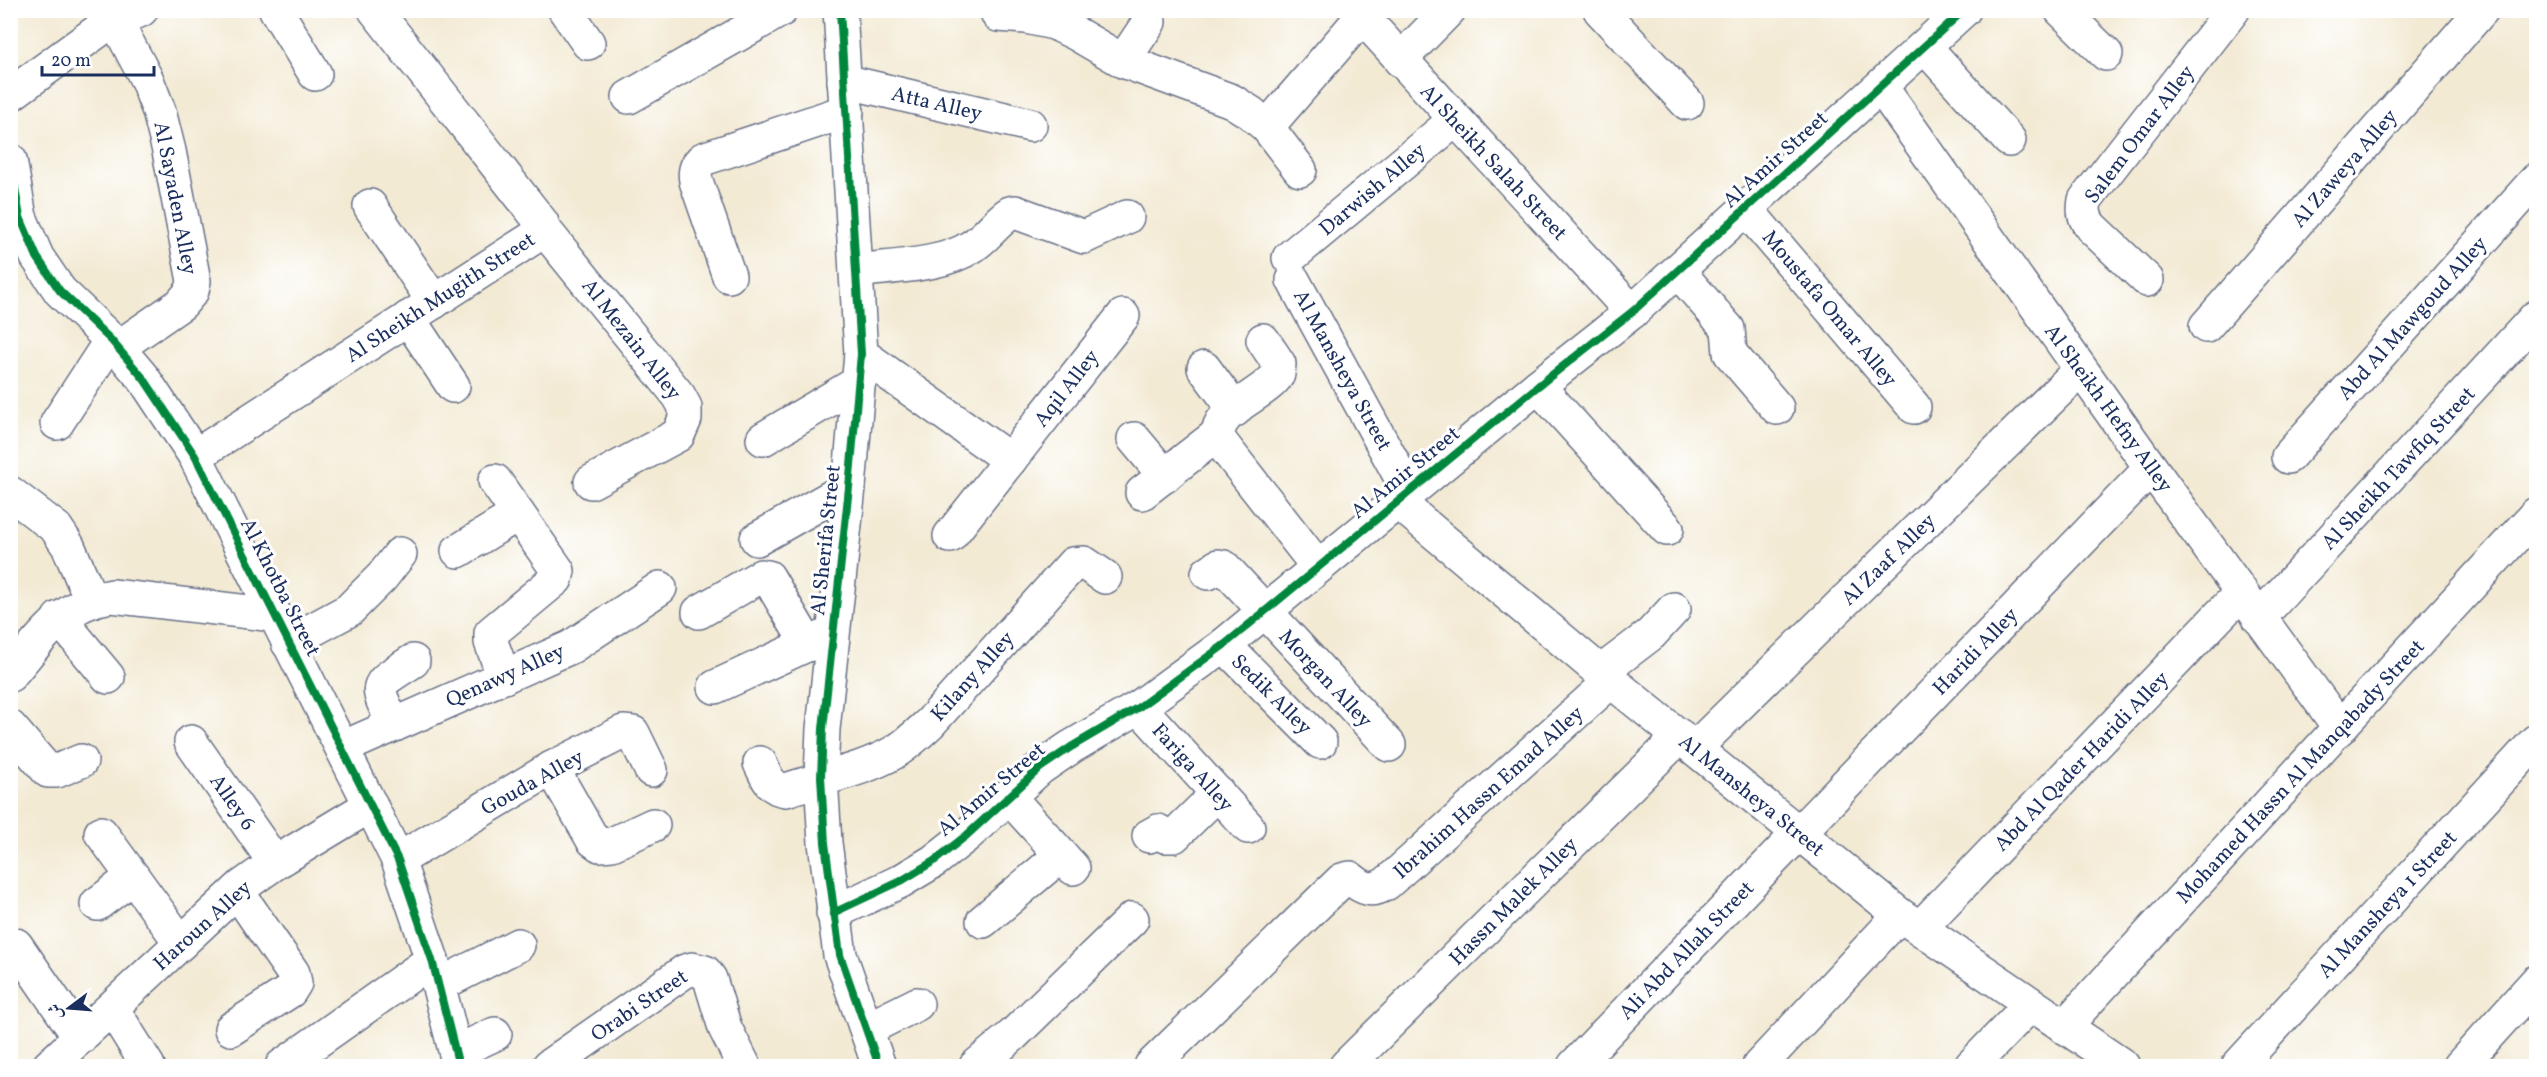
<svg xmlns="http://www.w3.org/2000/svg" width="2547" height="1077" viewBox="0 0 2547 1077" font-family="Vollkorn,Amiri,serif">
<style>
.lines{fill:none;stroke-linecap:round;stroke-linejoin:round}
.minor-casing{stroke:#677087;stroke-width:36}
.minor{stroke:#fff;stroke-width:33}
.cycleway-casing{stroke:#fff;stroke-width:11}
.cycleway{stroke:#00873e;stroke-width:8}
.labels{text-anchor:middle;stroke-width:6;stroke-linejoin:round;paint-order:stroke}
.street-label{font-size:21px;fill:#1b2f5e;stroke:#fff}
</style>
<rect width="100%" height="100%" fill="#fff"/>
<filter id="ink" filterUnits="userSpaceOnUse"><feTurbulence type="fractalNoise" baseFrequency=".0167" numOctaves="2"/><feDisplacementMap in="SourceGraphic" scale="12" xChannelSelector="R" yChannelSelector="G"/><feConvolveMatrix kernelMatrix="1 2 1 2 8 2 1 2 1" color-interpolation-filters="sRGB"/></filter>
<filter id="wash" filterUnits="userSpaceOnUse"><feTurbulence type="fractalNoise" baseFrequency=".008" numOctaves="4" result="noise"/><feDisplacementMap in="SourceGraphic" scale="24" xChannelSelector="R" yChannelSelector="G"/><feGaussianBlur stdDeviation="1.35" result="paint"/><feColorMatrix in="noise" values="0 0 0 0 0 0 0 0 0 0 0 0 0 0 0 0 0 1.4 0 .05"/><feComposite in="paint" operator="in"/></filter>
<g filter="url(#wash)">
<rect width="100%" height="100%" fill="#f3ead4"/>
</g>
<g filter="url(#ink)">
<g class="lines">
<g class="minor-casing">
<g id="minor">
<polyline points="276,10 315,74"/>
<polyline points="565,10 588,43"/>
<polyline points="840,10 861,354 849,487 823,729 821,777 825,843 840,955 879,1066"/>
<polyline points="1356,10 1632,312"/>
<polyline points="1600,10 1687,103"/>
<polyline points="2061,10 2106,54"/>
<polyline points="998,15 1026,17 1054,23 1075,33 1123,61 1232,101 1251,113 1267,127 1300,170"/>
<polyline points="116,21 147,80 159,111 169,151 194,281 192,291 181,304 117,348"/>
<polyline points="1925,47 2009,140"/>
<polyline points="1400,60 1449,10"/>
<polyline points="1123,61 1149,22 1147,10"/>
<polyline points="844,81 1030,125"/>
<polyline points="1881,87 2151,468 2340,728"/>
<polyline points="10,95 106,25 141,10"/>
<polyline points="629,97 781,10"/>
<polyline points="1267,127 1362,17"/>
<polyline points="10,160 20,217 37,257 60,291 111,340 144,379 195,456 398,860 432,960 459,1066"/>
<polyline points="370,206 434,302"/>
<polyline points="1746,209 1914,407"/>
<polyline points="543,228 679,396 685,407 685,419 678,435 591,482"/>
<polyline points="1289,258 1455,120"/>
<path d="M856,271C891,266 942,266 971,247C986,238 996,222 1010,213L1015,212L1084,237L1127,217"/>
<polyline points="1678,271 1728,329 1730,353 1777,408"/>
<path d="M729,276L696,181C694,171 696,165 703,159L847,111"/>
<polyline points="1293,280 1409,492"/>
<path d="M2147,280L2091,227C2084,218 2083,211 2085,200L2233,10"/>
<polyline points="408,318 453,386"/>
<polyline points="2206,326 2482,10"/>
<path d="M1263,340L1279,364L1278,374C1265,396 1211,410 1219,440L1318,567"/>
<polyline points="861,354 1010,460"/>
<polyline points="1204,368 1235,410"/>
<polyline points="1538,386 1667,529"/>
<polyline points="57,423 111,340"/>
<polyline points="763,439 859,382"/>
<polyline points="1134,439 1165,476"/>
<polyline points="195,456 539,234 543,228 542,223 375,10"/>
<polyline points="2288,457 2536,180"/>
<polyline points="495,481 558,571 556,579 491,633 491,642 504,677"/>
<polyline points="10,493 56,528 68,546 91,599"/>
<polyline points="1142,493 1218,434"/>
<polyline points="1398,502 1611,681 1900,915 2123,1066"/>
<polyline points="950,536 1123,316"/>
<polyline points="757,539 849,487"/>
<polyline points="458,551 518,514"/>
<polyline points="1208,573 1218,566 1224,567 1389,745"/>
<polyline points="699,612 761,576 768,577 808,645"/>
<polyline points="59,618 108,677"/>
<polyline points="2259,618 2536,317"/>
<polyline points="288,643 349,610 382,577 400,554"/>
<polyline points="1224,645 1320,742"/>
<polyline points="1601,672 1651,634 1674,609"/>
<path d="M10,675C41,639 62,603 112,596L274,615"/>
<polyline points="715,687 826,636"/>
<polyline points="1139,707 1248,827"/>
<path d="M394,725C373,682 374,686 413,661"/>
<polyline points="10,727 48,771 57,771 81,761"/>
<polyline points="191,742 275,863"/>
<polyline points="342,748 571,647 660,588"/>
<polyline points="1695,748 2080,370"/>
<path d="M760,763C767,777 769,788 786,790C821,778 861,771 893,753C907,745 918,734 930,723L1073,564L1084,563L1105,577"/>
<polyline points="552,768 593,840 600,845 612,844 653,825"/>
<polyline points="1008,796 1073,868"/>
<polyline points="101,833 181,943"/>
<polyline points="1149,836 1158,831 1165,836 1174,836 1218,793"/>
<polyline points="398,860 552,768 623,732 633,733 651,770"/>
<polyline points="97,904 133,877"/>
<polyline points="833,913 901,881 934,861 967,835 1040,768 1071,747 1139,707 1224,645 1538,386 1632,312 1964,10"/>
<polyline points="983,921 1061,855"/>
<polyline points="1920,928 2241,593"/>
<polyline points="16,945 80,1038"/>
<polyline points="439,985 518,945"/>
<polyline points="112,1008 148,1066"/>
<polyline points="2064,1027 2536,514"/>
<polyline points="231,1029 290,991 295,983 293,973 237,891"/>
<polyline points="867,1029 917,1004"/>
<polyline points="456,1052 495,1034"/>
<polyline points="49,1066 241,887 275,863 371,805"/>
<polyline points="282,1066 432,960"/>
<polyline points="549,1066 685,971 692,969 705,972 710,979 725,1028 744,1066"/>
<polyline points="976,1066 1013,1035 1132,919"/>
<path d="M1151,1066L1342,880L1350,878C1363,889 1372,893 1387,883L1611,681"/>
<polyline points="1346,1066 1680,736"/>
<polyline points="1574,1066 2151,468"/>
<polyline points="1759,1066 1900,915"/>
<polyline points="1971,1066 2030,1005"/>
<polyline points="2238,1066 2536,741"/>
<polyline points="2460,1066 2536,982"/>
</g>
</g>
<use href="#minor" class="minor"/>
<g class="cycleway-casing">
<g id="cycleway">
<polyline points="840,10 861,354 849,487 823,729 821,777 825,843 840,955 879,1066"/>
<polyline points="10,160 20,217 37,257 60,291 111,340 144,379 195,456 398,860 432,960 459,1066"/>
<polyline points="833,913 901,881 934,861 967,835 1040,768 1071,747 1139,707 1224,645 1538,386 1632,312 1964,10"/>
</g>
</g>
<use href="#cycleway" class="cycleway"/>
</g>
</g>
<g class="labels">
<g class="street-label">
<text transform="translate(937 103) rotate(13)" y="7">Atta Alley</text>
<text transform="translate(2139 134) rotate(-53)" y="7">Salem Omar Alley</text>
<text transform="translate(1775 159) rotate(-42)" y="7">Al Amir Street</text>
<text transform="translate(1494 162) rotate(47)" y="7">Al Sheikh Salah Street</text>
<text transform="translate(2344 168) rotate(-49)" y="7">Al Zaweya Alley</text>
<text transform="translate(1372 189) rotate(-40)" y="7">Darwish Alley</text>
<text transform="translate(176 198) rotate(79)" y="7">Al Sayaden Alley</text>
<text transform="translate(440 297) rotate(-33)" y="7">Al Sheikh Mugith Street</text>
<text transform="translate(1830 308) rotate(50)" y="7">Moustafa Omar Alley</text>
<text transform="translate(2412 318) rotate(-48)" y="7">Abd Al Mawgoud Alley</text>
<text transform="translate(632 339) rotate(52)" y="7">Al Mezain Alley</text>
<text transform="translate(1343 370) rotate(61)" y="7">Al Mansheya Street</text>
<text transform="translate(1066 388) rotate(-52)" y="7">Aqil Alley</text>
<text transform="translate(2109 408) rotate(54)" y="7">Al Sheikh Hefny Alley</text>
<text transform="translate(2398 468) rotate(-47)" y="7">Al Sheikh Tawfiq Street</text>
<text transform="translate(1405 472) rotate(-39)" y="7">Al Amir Street</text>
<text transform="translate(825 540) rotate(-84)" y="7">Al Sherifa Street</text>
<text transform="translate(1888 559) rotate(-44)" y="7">Al Zaaf Alley</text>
<text transform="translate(281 587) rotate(63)" y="7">Al Khotba Street</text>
<text transform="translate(1975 651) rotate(-46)" y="7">Haridi Alley</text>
<text transform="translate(505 675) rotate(-24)" y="7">Qenawy Alley</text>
<text transform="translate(972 676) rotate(-48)" y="7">Kilany Alley</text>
<text transform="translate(1326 678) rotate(47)" y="7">Morgan Alley</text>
<text transform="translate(1272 694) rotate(45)" y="7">Sedik Alley</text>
<text transform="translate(2081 761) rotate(-46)" y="7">Abd Al Qader Haridi Alley</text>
<text transform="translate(1193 767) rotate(48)" y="7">Fariga Alley</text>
<text transform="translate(2300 771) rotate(-47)" y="7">Mohamed Hassn Al Manqabady Street</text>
<text transform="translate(532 782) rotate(-29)" y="7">Gouda Alley</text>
<text transform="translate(991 789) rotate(-40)" y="7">Al Amir Street</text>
<text transform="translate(1488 792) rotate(-42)" y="7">Ibrahim Hassn Emad Alley</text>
<text transform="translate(1752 795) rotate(39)" y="7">Al Mansheya Street</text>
<text transform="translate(233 802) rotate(55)" y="7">Alley 6</text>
<text transform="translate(1513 901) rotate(-45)" y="7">Hassn Malek Alley</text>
<text transform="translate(2387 904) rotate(-47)" y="7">Al Mansheya 1 Street</text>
<text transform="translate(202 925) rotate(-42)" y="7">Haroun Alley</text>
<text transform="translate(1686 950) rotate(-46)" y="7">Ali Abd Allah Street</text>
<text transform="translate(639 1005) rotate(-34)" y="7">Orabi Street</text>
</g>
</g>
<rect width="2547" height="1077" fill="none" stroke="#fff" stroke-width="36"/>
<g transform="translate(69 1008) rotate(254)" stroke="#ffffff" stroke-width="4.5" paint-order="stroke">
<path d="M0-4.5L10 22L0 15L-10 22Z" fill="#1b2f5e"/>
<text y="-9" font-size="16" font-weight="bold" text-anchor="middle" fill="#1b2f5e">ش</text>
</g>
<path d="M42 66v9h112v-9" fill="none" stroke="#1b2f5e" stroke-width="3"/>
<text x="51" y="66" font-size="18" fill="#1b2f5e" stroke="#ffffff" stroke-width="4.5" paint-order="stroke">20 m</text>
</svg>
